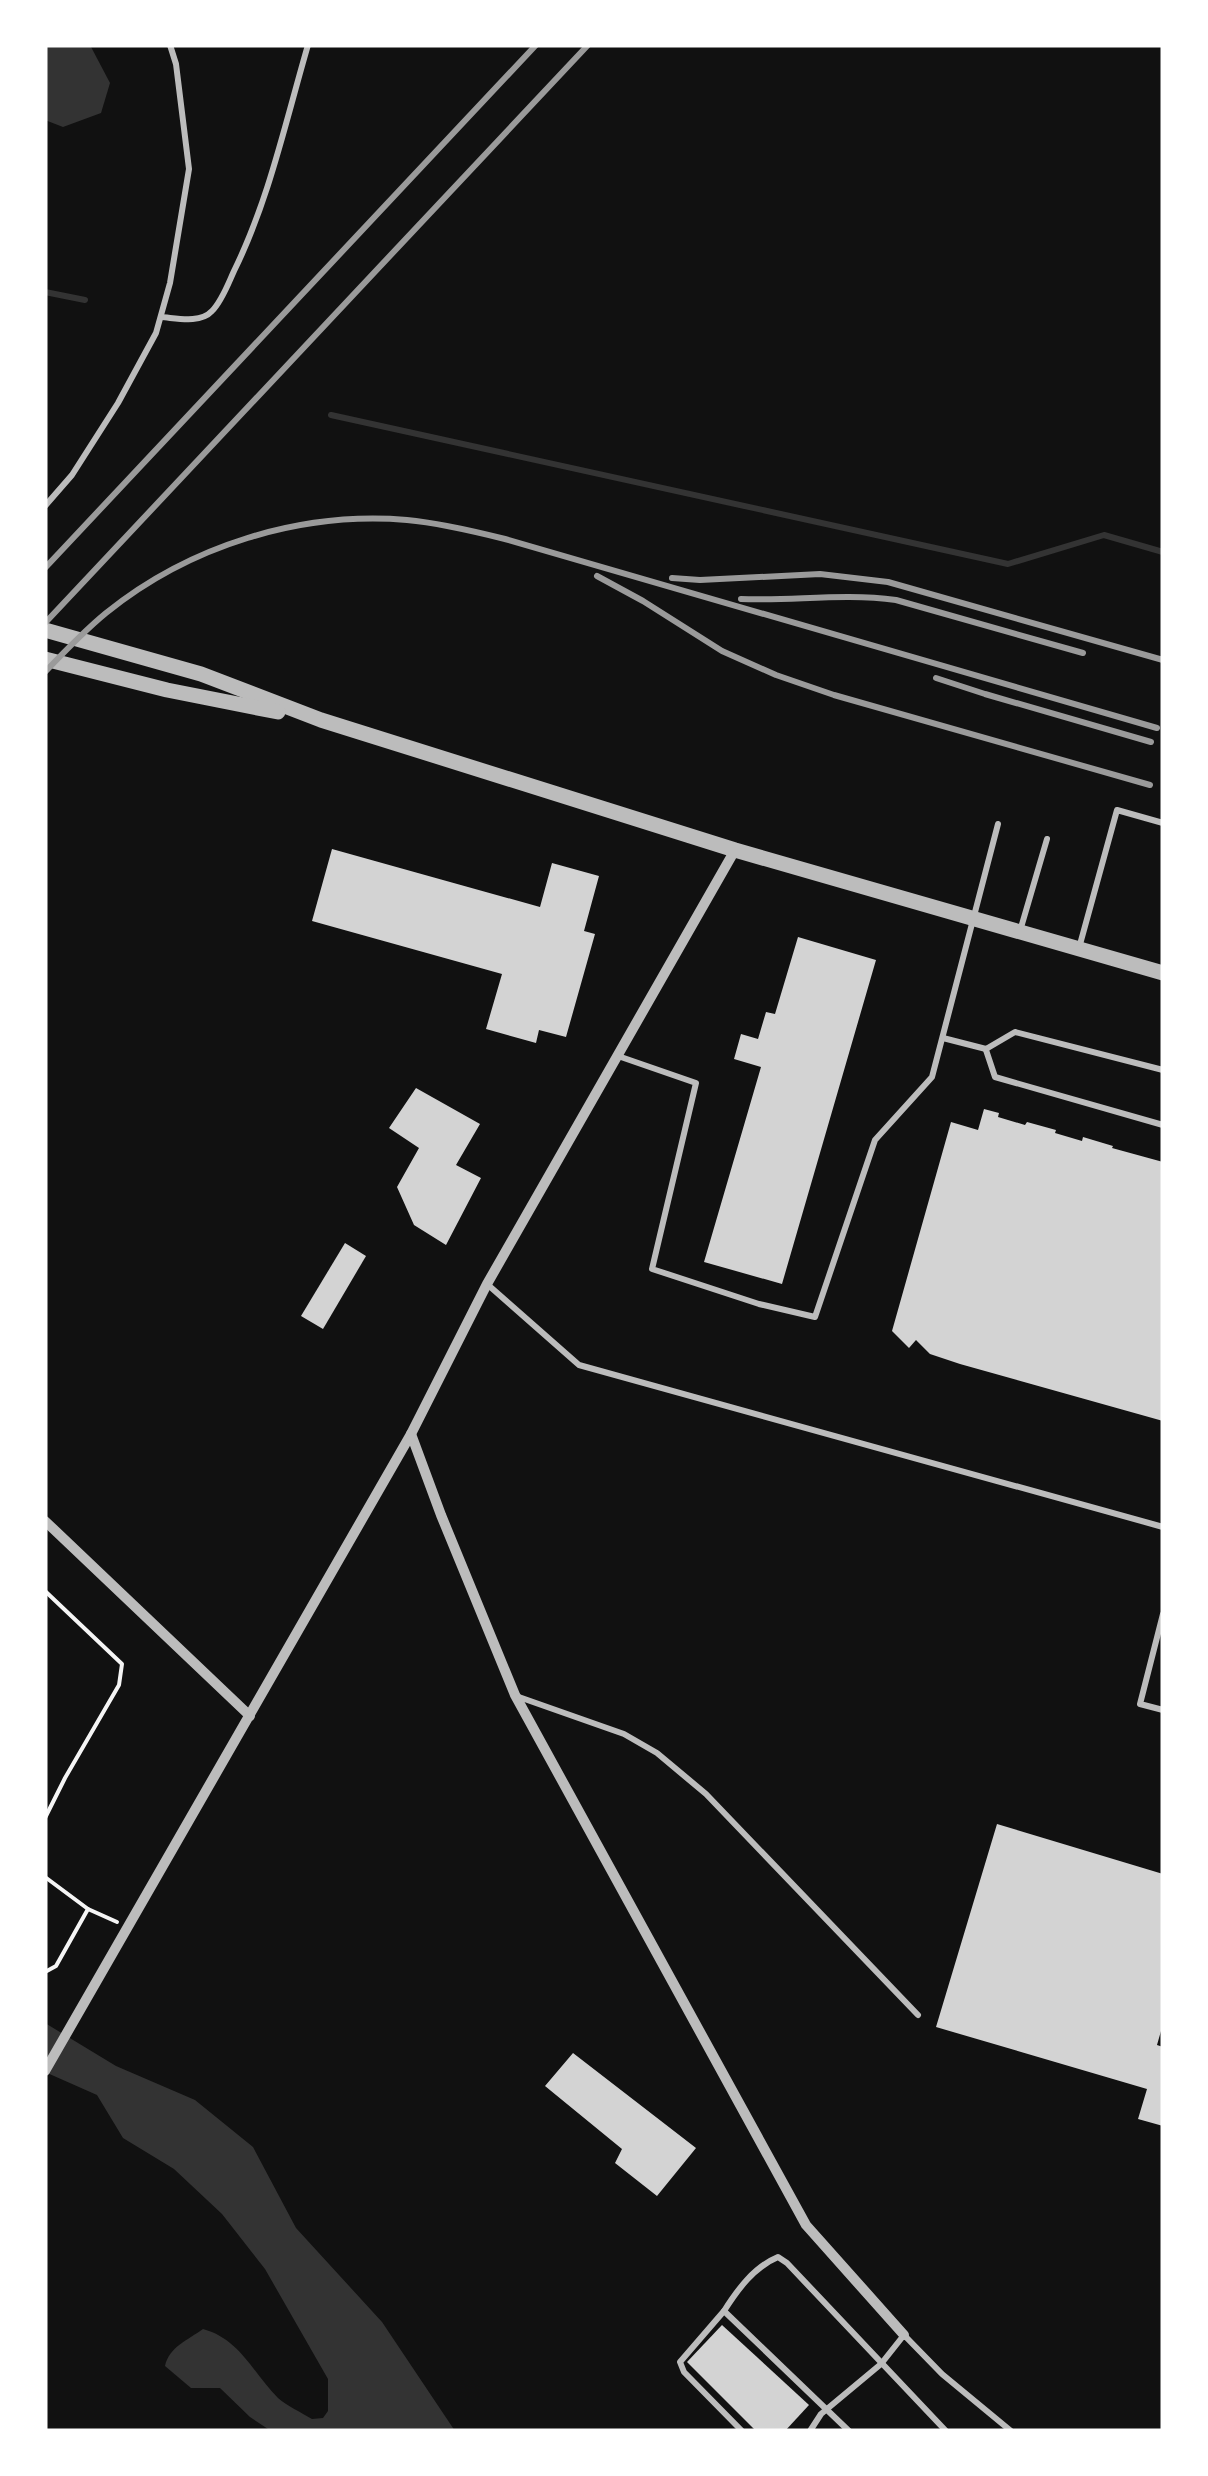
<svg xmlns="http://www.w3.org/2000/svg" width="1208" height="2476" viewBox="0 0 1208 2476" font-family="Helvetica,sans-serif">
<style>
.water{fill:#333}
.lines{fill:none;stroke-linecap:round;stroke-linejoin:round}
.stream{stroke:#333;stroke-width:6}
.building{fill:#d3d3d3}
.path{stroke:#f5f5f5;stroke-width:4}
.service{stroke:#bcbcbc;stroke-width:6}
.minor{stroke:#bcbcbc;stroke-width:10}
.tertiary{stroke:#bcbcbc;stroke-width:15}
.rail{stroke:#9a9a9a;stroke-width:6}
</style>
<rect width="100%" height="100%" fill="#111"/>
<g class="water">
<polygon points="45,45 90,45 110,83 101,113 63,127 45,120"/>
<path d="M45,2023L116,2066L195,2100L253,2147L296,2228L382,2322L455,2431H271L250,2417L220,2388H191L165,2366C169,2347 188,2340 203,2329C240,2339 253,2373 278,2398C286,2405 302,2413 312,2419L323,2418L328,2411V2379L265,2269L222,2214L174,2169L123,2138L97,2095L45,2072Z"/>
</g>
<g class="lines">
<g class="stream">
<polyline points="45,292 85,300"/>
<polyline points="331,415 1008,564 1104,535 1163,552"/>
</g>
</g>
<g class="building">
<polygon points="332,849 540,907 552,863 599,876 584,931 595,934 566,1037 539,1030 536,1043 486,1029 502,974 312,921"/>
<polygon points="798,937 876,960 782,1284 704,1262 761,1067 734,1059 741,1034 758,1039 766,1012 775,1014"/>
<polygon points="416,1088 480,1124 456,1165 481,1178 446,1245 414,1225 397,1187 419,1148 389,1128"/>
<polygon points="984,1109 999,1113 998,1117 1025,1125 1027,1122 1056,1130 1055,1133 1082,1141 1083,1137 1113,1146 1112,1148 1163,1162 1163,1421 960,1364 930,1354 916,1340 909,1348 892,1331 951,1122 978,1130"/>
<polygon points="345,1243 366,1256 323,1329 301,1316"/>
<polygon points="997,1824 1163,1874 1163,2024 1157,2045 1163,2047 1163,2126 1138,2119 1147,2089 936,2027"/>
<polygon points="573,2053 696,2148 657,2196 615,2163 622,2149 545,2086"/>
<polygon points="722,2325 809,2405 785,2431 756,2431 687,2362"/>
</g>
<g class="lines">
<g class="path">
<polyline points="45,1591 122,1664 119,1685 65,1778 45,1818"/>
<polyline points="45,1877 88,1909 117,1922"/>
<polyline points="45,1972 56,1966 88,1909"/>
</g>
<g class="service">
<path d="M161,317C176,318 200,324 212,311C222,301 228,284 234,271C269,200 286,120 308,45"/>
<polyline points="45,506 72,475 118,403 156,333 170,283 189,169 176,64 170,45"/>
<polyline points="1020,931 1047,839"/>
<polyline points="1079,948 1117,810 1163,823"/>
<polyline points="943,1038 986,1049 1015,1032 1163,1070"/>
<polyline points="986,1050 995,1077 1163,1125"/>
<polyline points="618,1056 696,1083 652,1269 759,1304 815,1317 875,1140 932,1077 998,824"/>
<polyline points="487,1284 579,1365 1163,1527"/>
<polyline points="1163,1614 1140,1704 1163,1710"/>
<polyline points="516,1696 624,1734 657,1753 706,1794 918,2015"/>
<path d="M724,2311C738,2289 754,2267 778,2257L787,2263L946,2431"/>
<polyline points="742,2431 684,2372 680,2362 724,2311 849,2431"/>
<polyline points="810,2431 821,2414 881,2364 904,2335 942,2374 1011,2431"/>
</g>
<g class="minor">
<polyline points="411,1434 441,1515 515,1695 806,2225 904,2335"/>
<polyline points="45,1521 250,1716"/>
<polyline points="45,2071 411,1434 487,1284 735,850"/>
</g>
<g class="tertiary">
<polyline points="45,630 201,674 321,720 735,850 1163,973"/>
<polyline points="45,659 167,690 278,712"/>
</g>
<g class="rail">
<polyline points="45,568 536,45"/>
<polyline points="597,576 643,601 722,651 776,675 834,695 1150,785"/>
<polyline points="672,578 700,580 820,574 888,582 1163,660"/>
<path d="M741,599C793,601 844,593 896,600L1083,653"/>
<polyline points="45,623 588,45"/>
<path d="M45,672C64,652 84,631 106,613C189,546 300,511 407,520C440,523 473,531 505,539L1157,728"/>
<polyline points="936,678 985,694 1151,742"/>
</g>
</g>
<rect width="1208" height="2476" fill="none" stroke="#ffffff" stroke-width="95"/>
</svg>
